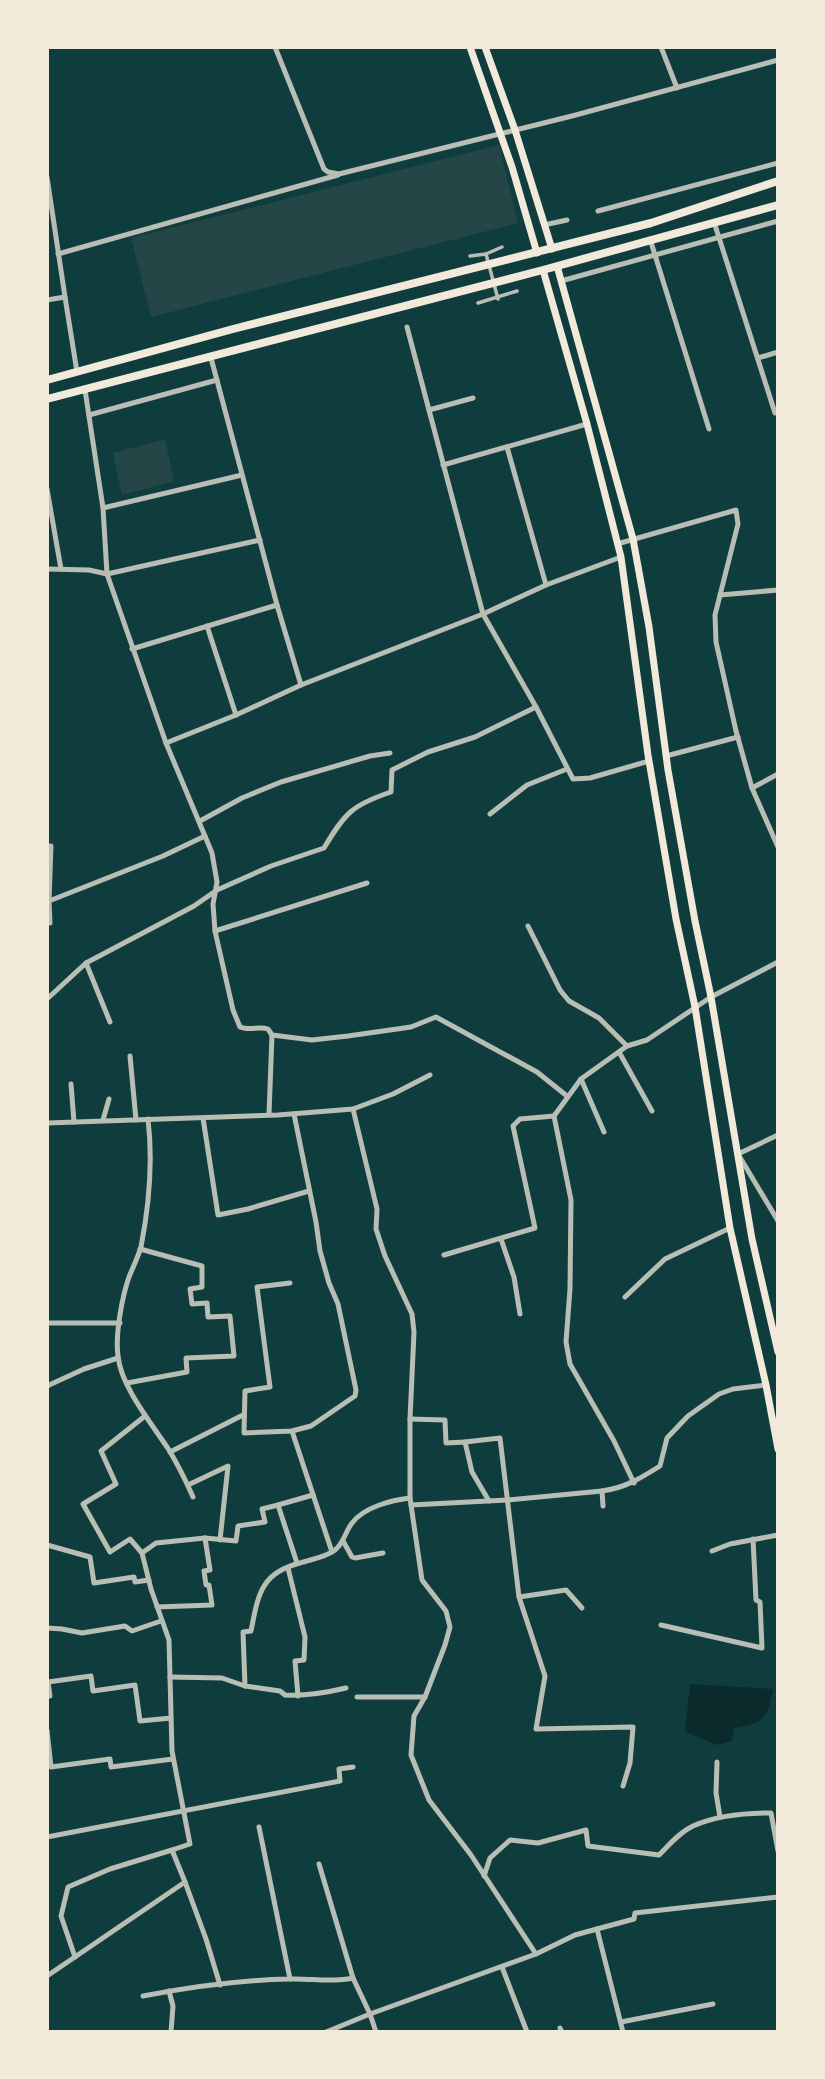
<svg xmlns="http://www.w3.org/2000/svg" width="825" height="2079" viewBox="0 0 825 2079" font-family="Helvetica,sans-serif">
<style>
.green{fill:#244646}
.water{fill:#0a2a2b}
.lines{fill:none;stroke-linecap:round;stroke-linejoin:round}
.pedestrian{stroke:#b8beb3;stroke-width:3.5}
.minor{stroke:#b8beb3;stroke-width:5}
.secondary{stroke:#f1e9da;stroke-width:7}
.primary{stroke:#f1e9da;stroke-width:8}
</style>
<rect width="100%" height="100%" fill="#0f3d3e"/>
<g class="green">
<polygon points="499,145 518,223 151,317 131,238"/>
<polygon points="165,439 174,481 122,495 113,453"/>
</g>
<path class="water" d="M690,1684L773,1689C768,1718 763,1724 734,1728L732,1741L718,1745L685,1732Z"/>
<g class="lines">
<g class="pedestrian">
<polyline points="486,254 498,299"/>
<polyline points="470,256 486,254 502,247"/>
<polyline points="478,303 517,291"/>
</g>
<g class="minor">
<polyline points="275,47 324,169 328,172 339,174 572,116 778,60"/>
<polyline points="661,47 677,88"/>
<polyline points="47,177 65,297"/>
<polyline points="598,211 778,163"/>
<polyline points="714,222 775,413 778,412"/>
<polyline points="544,225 567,220"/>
<polyline points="650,239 709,429"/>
<polyline points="58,254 338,175"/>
<polyline points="561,281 778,221"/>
<polyline points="47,300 65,297 77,372"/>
<polyline points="407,327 483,614 536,707 573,779 590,778 649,761"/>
<polyline points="211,358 277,605 301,685"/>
<polyline points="758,358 778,352"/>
<path d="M85,390L103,508L107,574L166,743L212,853L217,882L213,904L215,931L233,1010L240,1027C249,1031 259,1026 268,1029L272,1035L312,1040L348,1036L411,1027L436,1017L537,1072L567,1096"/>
<polyline points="429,410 473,398"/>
<polyline points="89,415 217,380"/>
<polyline points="507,447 546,585"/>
<polyline points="443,465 587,424"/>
<polyline points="47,489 61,569"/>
<polyline points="103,508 242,475"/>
<polyline points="617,544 736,510 738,524 715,615 716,642 736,731 752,788 778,847"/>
<polyline points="47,569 89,570 107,574 260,540"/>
<polyline points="720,595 778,590"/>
<polyline points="207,626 236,715"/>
<polyline points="132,649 277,605"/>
<polyline points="166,743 236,715 301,685 483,614 546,585 621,557"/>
<polyline points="666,756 738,737"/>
<polyline points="752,788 778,774"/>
<polyline points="490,814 527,785 567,769"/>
<polyline points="200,821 242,798 281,782 370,756 390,753"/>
<polyline points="47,847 51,846 49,901"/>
<polyline points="47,923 50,923 49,901 163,856 205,836"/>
<polyline points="528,926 560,990 569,1001 599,1018 627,1046"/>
<polyline points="215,931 367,883"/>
<polyline points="86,963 110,1022"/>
<path d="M47,999L86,963L194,906L217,890L271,866L324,848C345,813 352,805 391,792L392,770L428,752L475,737L536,707"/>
<polyline points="619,1052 652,1111"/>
<polyline points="130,1056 136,1120"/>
<polyline points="581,1079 604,1132"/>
<polyline points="71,1084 74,1122"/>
<polyline points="353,1109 377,1209 376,1229 385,1256 412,1314 414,1332 410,1419 410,1498 422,1580 446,1611 450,1627 445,1645 425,1697 414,1716 411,1755 429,1800 471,1855 536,1954 370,2014 376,2032"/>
<polyline points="269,1114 272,1035"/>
<polyline points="203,1118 218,1215 248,1209 309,1191"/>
<path d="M148,1119C153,1161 149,1206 141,1247C138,1257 133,1267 129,1277C122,1297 115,1335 118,1356C121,1387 152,1424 169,1450C178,1465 186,1481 193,1497"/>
<polyline points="103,1120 109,1099"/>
<polyline points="47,1123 278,1115 353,1109 393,1094 430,1075"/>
<polyline points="778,1135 738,1154 778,1221"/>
<polyline points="501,1239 514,1277 520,1314"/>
<polyline points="444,1255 535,1228 513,1126 520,1119 554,1116"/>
<polyline points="290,1283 257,1287 270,1387 245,1391 244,1433 292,1431 311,1426 355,1396 356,1390 338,1304 329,1283 320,1251 316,1222 294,1114"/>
<polyline points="625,1297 665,1259 730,1228"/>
<polyline points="47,1323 120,1323"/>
<polyline points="127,1383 187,1372 186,1358 234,1356 230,1316 208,1317 207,1303 192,1304 190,1289 202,1287 202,1266 140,1249"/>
<polyline points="47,1386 84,1369 118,1358"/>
<polyline points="410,1419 445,1420 446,1443 465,1442 472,1472 489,1501"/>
<polyline points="292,1431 332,1552"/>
<polyline points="465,1442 500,1438 519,1597 545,1676 536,1729 633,1727 630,1763 623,1786"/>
<polyline points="170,1452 243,1415"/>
<polyline points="634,1483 614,1441 570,1364 566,1342 570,1289 571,1200 554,1116 581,1079 627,1046 647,1040 711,997 778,962"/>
<polyline points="188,1485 228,1466 220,1540"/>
<path d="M602,1491C625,1488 641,1478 660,1466L667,1438L688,1416L719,1394L733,1389L766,1385"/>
<polyline points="411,1505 507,1500 602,1491 603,1506"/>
<polyline points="343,1541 352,1557 355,1558 383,1553"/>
<polyline points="47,1545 90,1557 94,1583 134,1577 135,1582 149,1580"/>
<polyline points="712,1551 730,1544 778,1535"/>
<polyline points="142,1553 130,1539 110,1552 83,1504 116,1484 101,1451 145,1416"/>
<polyline points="297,1563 278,1505 313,1495"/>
<polyline points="288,1568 305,1637 304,1660 295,1661 298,1696"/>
<polyline points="519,1597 566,1590 582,1608"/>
<polyline points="157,1607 212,1605 209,1585 206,1585 204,1571 210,1570 205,1538"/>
<polyline points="661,1625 762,1648 760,1602 756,1600 753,1539"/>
<polyline points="47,1628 62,1629 82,1633 125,1626 132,1631 161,1621"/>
<polyline points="170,1677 222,1678 245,1686"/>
<polyline points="48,1682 91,1676 93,1691 135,1685 140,1721 171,1718"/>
<path d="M346,1688C325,1693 306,1696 285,1695L280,1691L245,1686L243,1632L251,1631C258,1596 260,1573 300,1563C312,1559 324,1558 335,1550C344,1543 345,1532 352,1523C364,1507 392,1500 410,1498"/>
<polyline points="47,1697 50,1696 48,1682"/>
<polyline points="357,1697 425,1697"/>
<polyline points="47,1730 51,1767 110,1759 111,1767 173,1759"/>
<polyline points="717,1762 716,1793 720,1817"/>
<polyline points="259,1827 290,1979"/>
<polyline points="47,1837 340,1781 339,1769 353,1767"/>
<polyline points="319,1864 353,1978 370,2014 326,2032"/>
<path d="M484,1876L490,1858L510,1840L538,1843L586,1830L588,1846L659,1855C669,1845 680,1832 693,1826C718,1815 745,1813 771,1813L778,1851"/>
<polyline points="185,1882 206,1939 220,1985"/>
<polyline points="597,1929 634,1919 635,1913 778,1897"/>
<polyline points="536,1954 575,1935 597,1929 623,2032"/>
<polyline points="75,1957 61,1916 68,1887 110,1869 172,1850"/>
<polyline points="502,1967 527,2032"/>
<polyline points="47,1976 185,1882 172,1850 190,1844 172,1751 169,1640 151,1589 142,1553 156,1543 205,1538 236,1541 238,1526 265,1522 262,1509 278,1505"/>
<polyline points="169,1991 173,2006 171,2032"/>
<path d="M143,1996C190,1987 240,1980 289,1979C311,1978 331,1983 353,1978"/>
<polyline points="621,2022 713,2004"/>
<polyline points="560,2028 562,2032"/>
</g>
<g class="secondary">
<polyline points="470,47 512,167 537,253"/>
<polyline points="485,47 515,130 552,249"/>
<polyline points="557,266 633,539 649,627 668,770 695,921 711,997 752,1239 778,1352"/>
<polyline points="543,270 587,424 621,557 648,755 676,919 695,1007 730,1228 766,1385 778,1449"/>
</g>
<g class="primary">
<polyline points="47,380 233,329 651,223 778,181"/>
<polyline points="47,399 543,270 778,205"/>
</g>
</g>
<rect width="825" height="2079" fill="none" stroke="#f1e9da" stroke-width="98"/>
</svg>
